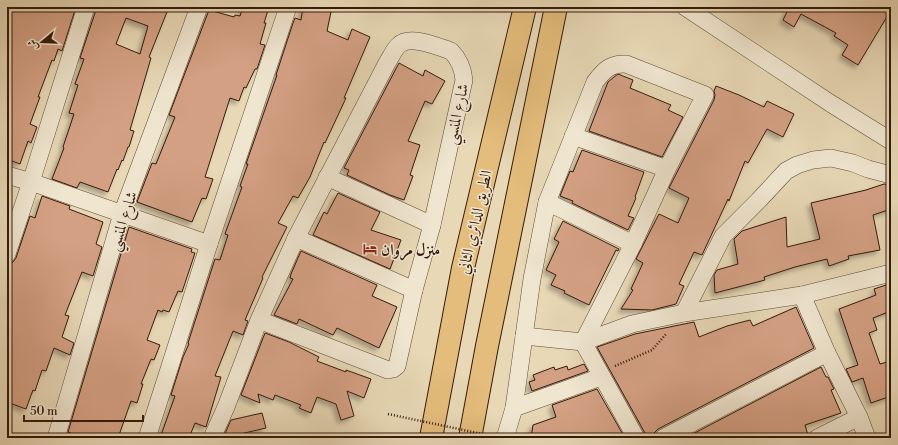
<svg xmlns="http://www.w3.org/2000/svg" width="898" height="445" viewBox="0 0 898 445" font-family="'Libre Bodoni',Amiri,serif">
<style>
.building{fill:#d4a084;stroke:#341a0d;fill-rule:evenodd;filter:url(#shadow)}
.lines{fill:none;stroke-linecap:round;stroke-linejoin:round}
.minor-casing{stroke:#614a37;stroke-width:18}
.highway-casing{stroke:#341a0d;stroke-width:24}
.path{stroke:#341a0d;stroke-width:2.5;stroke-dasharray:1 2;stroke-linecap:butt}
.minor{stroke:#f0e6d0;stroke-width:17}
.highway{stroke:#e4bc7b;stroke-width:22}
.path-bridge{stroke:#341a0d;stroke-width:2.5;stroke-dasharray:1 2;stroke-linecap:butt}
.labels{text-anchor:middle;stroke-width:3;stroke-linejoin:round;paint-order:stroke}
.street-label{font-size:16px;fill:#341a0d;stroke:#f0e6d0}
.poi-label{font-size:16px;font-weight:bold;fill:#341a0d;stroke:#f0e6d0;text-anchor:start}
</style>
<defs>
<filter id="shadow"><feDropShadow dx="-3.5" dy="3.5" stdDeviation="2" flood-color="#0004"/></filter>
</defs>
<rect width="100%" height="100%" fill="#e8d8b6"/>
<filter id="stains"><feTurbulence type="fractalNoise" baseFrequency=".005" numOctaves="4"/><feColorMatrix values="0 0 0 0 .2 0 0 0 0 .09 0 0 0 0 .02 0 0 0 .5 -.17"/></filter>
<radialGradient id="worn" r=".72"><stop offset=".6" stop-color="#630" stop-opacity="0"/><stop offset="1" stop-color="#630" stop-opacity=".3"/></radialGradient>
<g class="building">
<polygon points="7,7 65,7 75,10 62,51 58,49 54,61 52,60 38,97 40,97 30,124 37,127 31,143 28,141 20,164 7,159"/>
<path d="M97,7H169L149,57L151,58L130,130L134,131L129,147H128L123,161L122,160L118,170L117,169L108,192L80,182L77,188L52,179L64,148L63,147L74,114L69,113L78,85L75,84L84,59L80,58ZM126,18L148,26L140,54L116,44Z"/>
<polygon points="243,7 269,7 264,23 266,23 260,44 265,45 257,69 255,69 246,88 244,87 239,101 230,98 205,177 213,179 206,199 202,198 192,222 137,202 152,163 156,164 175,117 169,115 209,10 234,17 235,15 240,16"/>
<polygon points="303,7 332,7 327,31 348,40 352,29 370,37 344,98 346,98 325,143 324,142 310,177 298,198 293,196 278,223 287,227 262,277 263,278 245,320 248,321 243,335 233,331 215,376 221,377 206,427 195,423 189,438 160,438 175,396 171,395 183,357 189,344 188,343 215,259 220,260 228,235 225,234 242,187 240,186 248,164 246,164 277,75 276,75 293,23 295,18 301,20"/>
<polygon points="788,7 891,7 891,10 858,65 842,55 848,45 834,36 836,33 801,14 794,27 783,20 789,8"/>
<polygon points="399,63 423,76 425,70 445,81 432,104 425,101 408,141 420,145 410,175 413,176 404,200 390,195 347,175 349,170 344,168"/>
<polygon points="618,74 633,80 630,88 671,105 668,110 683,117 662,157 589,131 608,82 614,77"/>
<polygon points="716,86 739,95 764,107 767,101 794,114 783,137 767,129 748,163 745,161 729,201 728,199 702,255 694,252 679,284 684,286 676,304 652,310 621,309 633,290 631,289 643,263 636,259 659,214 678,223 689,198 669,188 714,100 715,95 714,91"/>
<polygon points="582,150 644,172 635,197 636,198 628,216 634,218 628,230 572,203 573,201 560,196 570,171 573,172"/>
<polygon points="884,184 889,185 891,189 891,209 873,215 880,250 848,256 849,259 829,266 827,259 795,267 764,277 765,280 715,293 714,275 717,270 738,264 734,239 742,231 786,217 787,247 820,239 811,203 866,190"/>
<polygon points="338,193 380,212 371,230 401,240 390,269 313,235 324,212 327,214"/>
<polygon points="42,196 70,206 69,209 103,222 96,244 102,247 93,276 82,272 65,315 69,316 62,337 74,343 70,355 54,348 46,371 42,370 35,391 33,390 26,409 7,402 7,264 13,262 16,258 30,216 35,218"/>
<polygon points="563,221 619,249 618,251 616,250 589,305 564,293 565,291 551,285 556,275 546,270 559,242 554,239"/>
<polygon points="129,227 192,249 191,252 195,253 182,292 178,291 169,312 163,310 162,312 158,310 147,340 160,345 154,360 151,359 141,384 143,384 137,403 131,401 118,438 82,438 68,432"/>
<polygon points="301,251 377,285 372,296 397,307 379,348 337,328 333,335 299,319 297,324 274,315 293,279 290,278 291,274"/>
<polygon points="886,285 887,288 891,286 891,311 873,318 877,330 869,333 880,364 891,361 891,396 871,403 863,378 852,382 846,369 858,365 839,309 876,295 874,289"/>
<polygon points="796,307 814,348 658,429 654,433 653,438 646,438 645,433 597,347 635,334 694,322 699,337 727,326 750,320 753,326"/>
<polygon points="265,333 289,342 319,357 317,361 346,372 346,370 371,379 364,398 347,391 354,416 341,420 336,404 317,397 311,413 299,408 301,405 275,395 273,400 258,394 260,403 241,395"/>
<polygon points="584,364 588,371 532,391 529,382 535,380 533,375 554,367 555,370 567,366 568,370"/>
<polygon points="821,367 826,377 828,377 834,389 831,390 841,413 805,425 808,435 807,438 685,438"/>
<polygon points="597,389 625,438 531,438 533,425 556,417 552,405"/>
<polygon points="262,413 266,428 223,438 231,420"/>
</g>
<g class="lines">
<g class="minor-casing">
<g id="minor">
<polyline points="685,7 830,103 891,141"/>
<polyline points="573,136 667,169"/>
<polyline points="7,175 31,182 209,244"/>
<polyline points="327,177 432,225"/>
<polyline points="547,202 633,244"/>
<polyline points="296,238 414,290"/>
<polyline points="7,254 31,182 86,7"/>
<polyline points="802,295 827,353 859,417 867,438"/>
<polyline points="684,313 723,236 759,200 786,171 797,165 813,160 831,158 853,163 868,169 891,175"/>
<polyline points="524,336 583,342 632,324 684,313 802,295 891,273"/>
<polyline points="514,408 598,378 599,372"/>
<polyline points="56,438 122,214 199,7"/>
<polyline points="147,438 209,244 288,7"/>
<path d="M212,438L226,407L259,320L296,238L387,63C391,57 394,49 399,45C410,34 438,47 451,51C459,59 463,69 464,80L432,225L414,290L397,366L393,369L388,370L259,320"/>
<path d="M505,438L514,408L532,279L547,202L595,82C604,70 611,63 626,64L705,95L667,169L633,244L583,342L636,438"/>
<polyline points="663,438 827,353"/>
<polyline points="817,438 859,417"/>
</g>
</g>
<g class="highway-casing">
<g id="highway">
<polyline points="431,438 463,268 525,7"/>
<polyline points="470,438 487,346 556,7"/>
</g>
</g>
<polyline class="path" points="615,366 652,350 667,333"/>
<use href="#minor" class="minor"/>
<use href="#highway" class="highway"/>
<polyline class="path-bridge" points="388,414 501,438"/>
</g>
<defs>
<g id="hotel-bare" transform="scale(1.08)"><path d="M-6-4.5h1.5V1H6V5H4.5V3h-9V5H-6ZM-4 0a1.8 1.8 0 1 1 3.6 0ZM.5 0V-2.5h3Q6-2.5 6 0Z" fill="#8f2418" stroke="#f0e6d0" stroke-width="2.5" paint-order="stroke"/></g>
</defs>
<g fill-rule="evenodd">
<use href="#hotel-bare" x="370" y="249"/>
</g>
<g class="labels">
<g class="street-label">
<text transform="translate(456 114) rotate(-78)" y="6">شارع المنسي</text>
<text transform="translate(122 221) rotate(-72)" y="6">شارع المنسي</text>
<text transform="translate(474 222) rotate(-77)" y="6">الطريق الدائري الثاني</text>
</g>
<g class="poi-label">
<text x="381" y="255">منزل مروان</text>
</g>
</g>
<rect width="898" height="445" fill="none" stroke="#e8d8b6" stroke-width="24"/>
<rect x="8" y="8" width="882" height="429" fill="none" stroke="#341a0d" stroke-width="2"/>
<rect x="12" y="12" width="874" height="421" fill="none" stroke="#341a0d"/>
<g transform="translate(42 42) rotate(251)" stroke="#f0e6d0" stroke-width="3" paint-order="stroke">
<path d="M0-3L7 15L0 10L-7 15Z" fill="#341a0d"/>
<text y="-6" font-size="11" font-weight="bold" text-anchor="middle" fill="#341a0d">ش</text>
</g>
<path d="M24 415v6h119v-6" fill="none" stroke="#341a0d" stroke-width="2"/>
<text x="30" y="415" font-size="12" fill="#341a0d" stroke="#f0e6d0" stroke-width="3" paint-order="stroke">50 m</text>
<rect width="100%" height="100%" filter="url(#stains)"/>
<rect width="100%" height="100%" fill="url(#worn)"/>
</svg>
